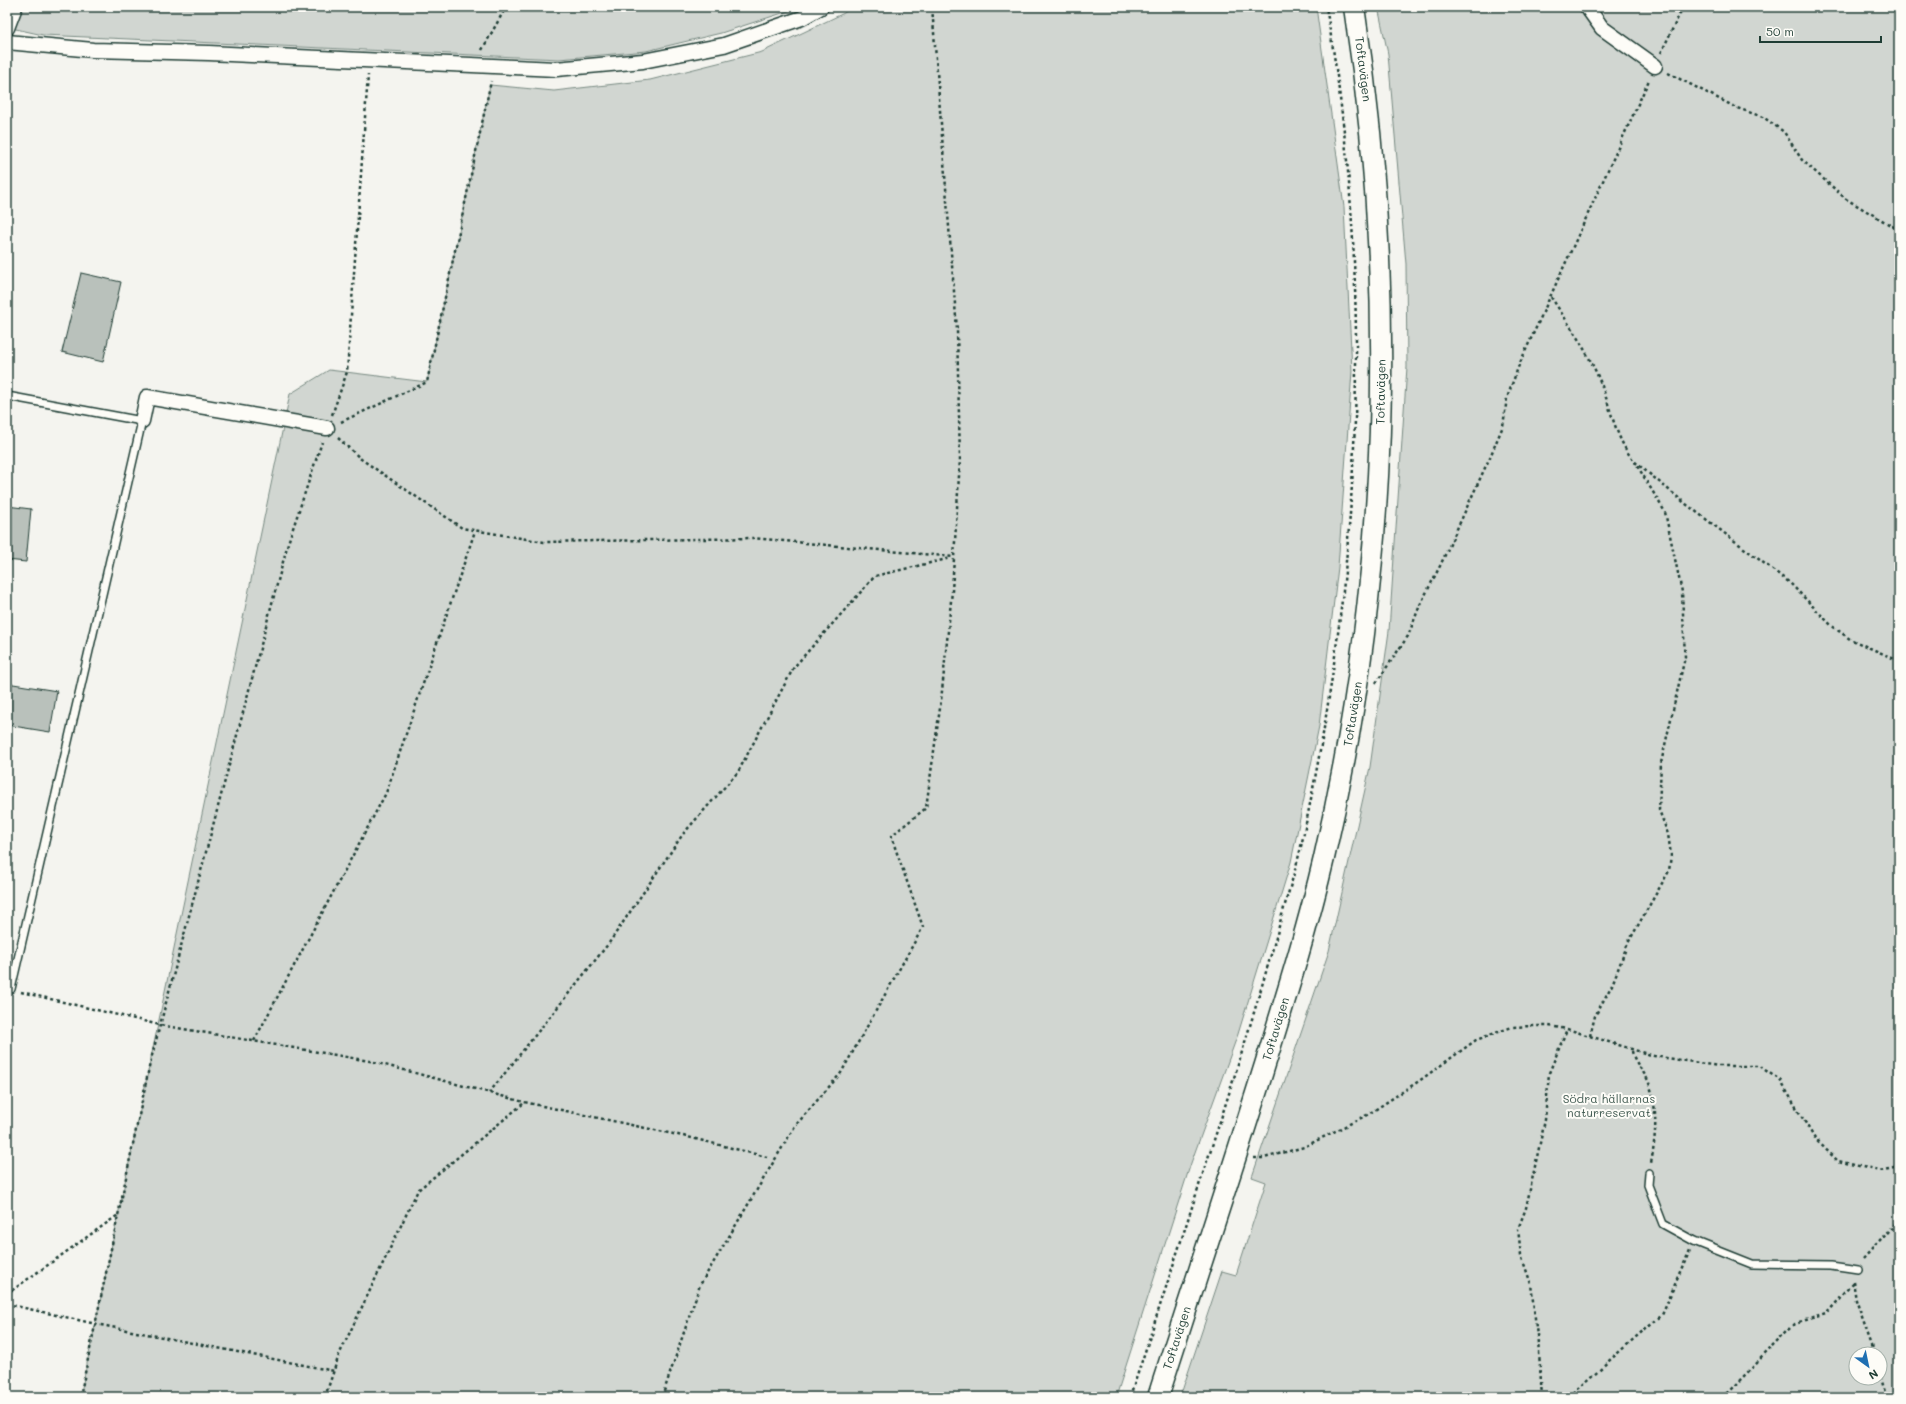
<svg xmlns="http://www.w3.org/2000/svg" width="1906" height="1404" viewBox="0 0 1906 1404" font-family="Mali,sans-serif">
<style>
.green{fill:#d1d6d1;stroke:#788a82;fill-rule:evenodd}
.building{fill:#b9c1bb;stroke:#1f3d34}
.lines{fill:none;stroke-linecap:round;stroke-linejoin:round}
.service-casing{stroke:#1f3d34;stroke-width:10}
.minor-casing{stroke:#1f3d34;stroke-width:17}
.secondary-casing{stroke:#1f3d34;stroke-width:23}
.path{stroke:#1f3d34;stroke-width:2.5;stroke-dasharray:3 3;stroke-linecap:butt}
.service{stroke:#fdfcf7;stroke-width:7}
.minor{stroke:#fdfcf7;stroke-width:14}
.secondary{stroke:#fdfcf7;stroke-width:20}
.labels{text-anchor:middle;stroke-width:4;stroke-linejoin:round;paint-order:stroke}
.street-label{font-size:12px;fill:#1f3d34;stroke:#fdfcf7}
.park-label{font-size:12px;fill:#435c53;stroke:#fdfcf7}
</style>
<rect width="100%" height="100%" fill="#f4f4ef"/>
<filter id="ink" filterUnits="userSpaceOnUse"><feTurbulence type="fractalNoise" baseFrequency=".025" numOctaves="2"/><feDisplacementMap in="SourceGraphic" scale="8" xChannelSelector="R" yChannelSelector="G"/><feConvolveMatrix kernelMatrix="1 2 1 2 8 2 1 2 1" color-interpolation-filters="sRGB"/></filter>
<g filter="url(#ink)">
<g class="green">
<polygon points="7,7 801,7 721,33 646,51 559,59 43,35 7,27"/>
<polygon points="852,7 1316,7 1344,207 1352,371 1338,567 1319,726 1291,862 1238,1034 1191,1163 1116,1397 80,1397 290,394 329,370 427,382 490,85 554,91 650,80 762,52 844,13"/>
<path d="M1378,7H1899V1397H1180L1222,1271L1236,1275L1266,1182L1252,1177L1329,951L1370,767L1389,631L1407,367L1406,264L1388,54ZM1856,1354H1880V1378H1856Z"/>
</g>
<g class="building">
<polygon points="81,273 121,282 103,362 62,352"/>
<polygon points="7,506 31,509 26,562 7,560"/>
<polygon points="7,683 57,691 50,732 7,725"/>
</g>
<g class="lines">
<g class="service-casing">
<g id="service">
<polyline points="7,396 142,421 11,989 7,988"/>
<polyline points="1649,1173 1648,1185 1663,1224 1694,1241 1752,1264 1831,1265 1858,1269"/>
</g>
</g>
<g class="minor-casing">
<g id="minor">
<polyline points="1587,7 1602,28 1655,66"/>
<polyline points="7,28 15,7"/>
<polyline points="7,42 93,50 209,53 556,69 643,61 724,45 802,18 821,7"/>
<polyline points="142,421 147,397 327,428"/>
</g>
</g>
<g class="secondary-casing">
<path id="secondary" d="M1158,1397C1193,1288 1229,1180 1263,1071C1285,1000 1307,930 1324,858C1389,579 1398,289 1354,7"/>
</g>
<g class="path">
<polyline points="482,50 506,7"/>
<polyline points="1661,53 1683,7"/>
<polyline points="1668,73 1737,108 1763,117 1784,132 1802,160 1846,199 1899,230"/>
<path d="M1551,297C1568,323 1587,350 1599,379C1611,406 1615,440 1635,462L1686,504L1790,583L1832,626L1850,639L1899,661"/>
<polyline points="332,415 347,372 368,75"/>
<polyline points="341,422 427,382 491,81"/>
<polyline points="338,438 361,459 462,528 544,542 753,538 954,557"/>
<polyline points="1376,683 1408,636 1420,605 1440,566 1490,457 1503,426 1507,398 1519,365 1649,80"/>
<polyline points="21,992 160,1025 370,1061 524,1102 692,1138 767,1157"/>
<polyline points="1590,1036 1595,1016 1612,985 1628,943 1669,871 1671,855 1668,834 1659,810 1661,763 1685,657 1682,592 1665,512 1635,462"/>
<polyline points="254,1041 386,793 475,531"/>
<path d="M1632,1051C1634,1063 1645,1072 1649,1083C1658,1108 1656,1137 1651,1163"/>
<polyline points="489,1093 609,943 683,834 738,772 794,667 875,576 951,558"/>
<polyline points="1254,1158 1264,1158 1304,1147 1367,1115 1419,1081 1476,1040 1512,1027 1532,1026 1549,1026 1567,1029 1654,1056 1718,1066 1759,1066 1780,1080 1815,1139 1838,1161 1879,1171 1899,1167"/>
<polyline points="1863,1259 1899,1219"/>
<polyline points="1854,1282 1857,1301 1876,1354"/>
<polyline points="7,1294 118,1215"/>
<polyline points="7,1304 96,1324 334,1371"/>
<polyline points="1880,1369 1888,1397"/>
<polyline points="80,1397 150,1063 288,543 322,442"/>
<polyline points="325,1397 339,1355 418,1190 524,1103"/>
<polyline points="662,1397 700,1285 795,1126 841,1073 923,927 891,836 926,808 941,701 952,591 960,459 957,330 932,7"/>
<path d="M1130,1397C1157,1316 1183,1234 1210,1152C1234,1080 1256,1007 1277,934C1284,906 1293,879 1300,851C1361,576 1376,286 1326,7"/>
<polyline points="1542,1397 1539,1352 1531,1284 1521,1255 1518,1229 1526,1208 1545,1120 1549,1073 1567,1029"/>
<polyline points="1568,1397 1662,1314 1690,1250"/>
<polyline points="1722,1397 1796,1323 1826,1314 1854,1283"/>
</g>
<use href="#service" class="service"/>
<use href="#minor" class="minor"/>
<use href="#secondary" class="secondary"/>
</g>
</g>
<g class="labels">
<g class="street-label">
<text transform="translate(1363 69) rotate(83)" y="4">Toftavägen</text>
<text transform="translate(1381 392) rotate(-89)" y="4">Toftavägen</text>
<text transform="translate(1353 714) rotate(-81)" y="4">Toftavägen</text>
<text transform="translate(1276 1029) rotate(-73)" y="4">Toftavägen</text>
<text transform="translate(1177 1338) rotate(-72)" y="4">Toftavägen</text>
</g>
<g class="park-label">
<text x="1609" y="1103">Södra hällarnas<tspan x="1609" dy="14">naturreservat</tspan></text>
</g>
</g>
<rect width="1906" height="1404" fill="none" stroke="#fdfcf7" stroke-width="24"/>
<rect x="12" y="12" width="1882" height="1380" fill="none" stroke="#1f3d34" stroke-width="1.5" filter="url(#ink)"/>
<g transform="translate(1868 1366) rotate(147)"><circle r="19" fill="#fdfcf7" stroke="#a4b0a9"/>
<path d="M0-3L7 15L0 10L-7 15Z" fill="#1f6fb2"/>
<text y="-6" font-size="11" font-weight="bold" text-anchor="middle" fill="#1f3d34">N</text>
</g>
<path d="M1760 36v6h121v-6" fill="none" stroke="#1f3d34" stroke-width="2"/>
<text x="1766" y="36" font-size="12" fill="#1f3d34" stroke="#fdfcf7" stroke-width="3" paint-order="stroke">50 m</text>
</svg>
